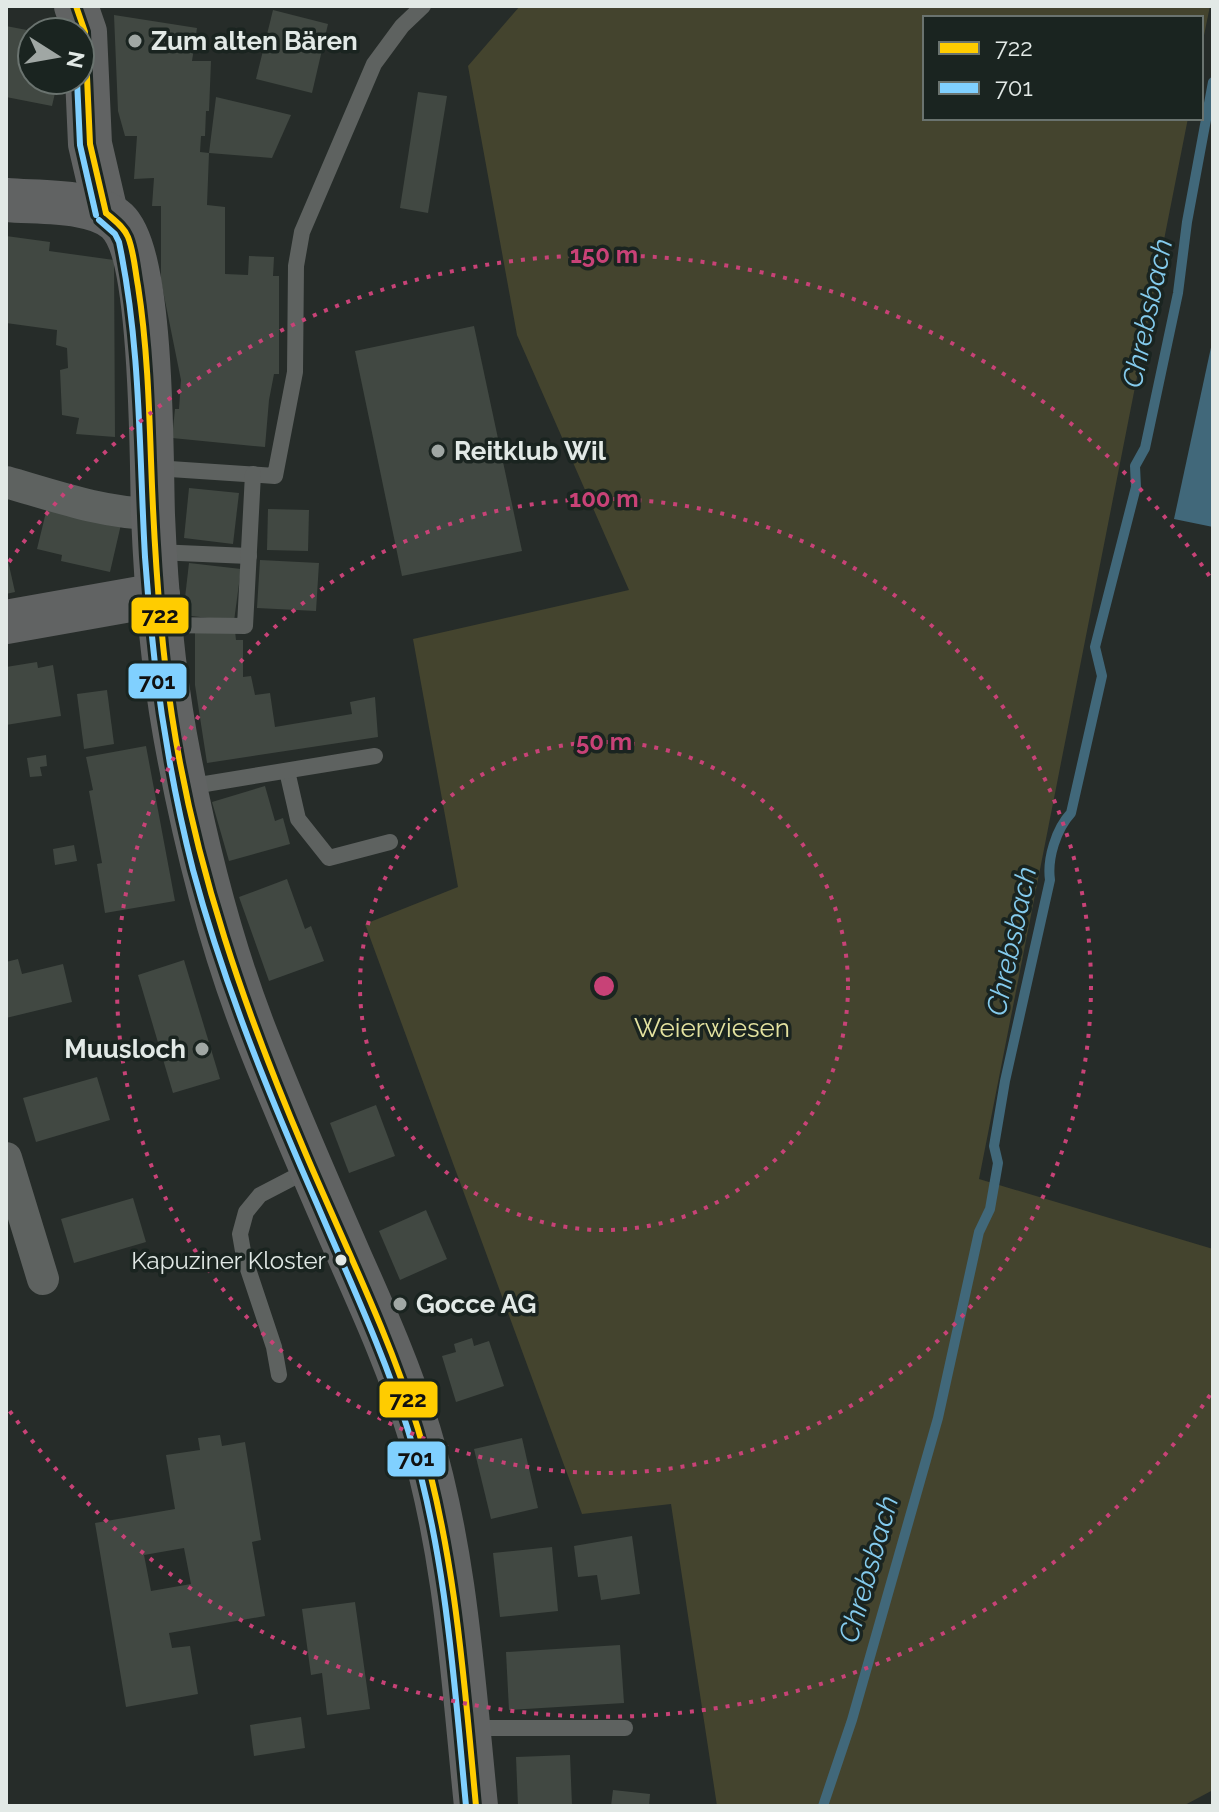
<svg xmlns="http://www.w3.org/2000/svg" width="1219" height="1812" font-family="Raleway,sans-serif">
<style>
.green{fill:#44442e}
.water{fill:#41687a}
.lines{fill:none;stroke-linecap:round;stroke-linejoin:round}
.stream{stroke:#41687a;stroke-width:10}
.building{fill:#414842;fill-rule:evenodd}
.lane{stroke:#5e6260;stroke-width:16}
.street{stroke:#5e6260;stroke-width:32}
.secondary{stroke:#616363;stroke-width:44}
.bus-1-casing{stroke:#1a2420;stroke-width:12}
.bus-2-casing{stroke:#1a2420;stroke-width:12}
.bus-1{stroke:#fc0;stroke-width:6}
.bus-2{stroke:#80d0ff;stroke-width:6}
.ring{fill:none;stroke:#c84277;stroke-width:4;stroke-dasharray:4 8}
.poi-dot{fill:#a0a7a4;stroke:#1a2420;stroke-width:3}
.bus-dot{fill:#e2e9e6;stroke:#1a2420;stroke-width:3}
.labels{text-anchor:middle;stroke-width:7;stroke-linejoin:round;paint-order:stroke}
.bus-label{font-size:24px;fill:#e2e9e6;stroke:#1a2420;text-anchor:end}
.poi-label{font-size:26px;font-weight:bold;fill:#e2e9e6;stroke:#1a2420;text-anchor:start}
.park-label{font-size:26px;fill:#e4e3a0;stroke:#1a2420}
.water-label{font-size:28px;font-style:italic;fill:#84cbed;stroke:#1a2420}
.centre{fill:#c84277;stroke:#1a2420;stroke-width:4}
.ring-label{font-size:24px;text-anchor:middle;font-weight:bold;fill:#c84277;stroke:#1a2420;stroke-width:7;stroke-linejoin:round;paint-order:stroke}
.line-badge{stroke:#1a2420;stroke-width:3}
.pale-badge-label{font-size:22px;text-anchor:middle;font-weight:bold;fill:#111}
</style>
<rect width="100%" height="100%" fill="#262c29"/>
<!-- green -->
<polygon class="green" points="520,6 1210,6 1201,50 1201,18 925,18 925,118 1188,118 979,1179 1213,1249 1213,1790 1183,1806 717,1806 671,1504 582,1514 365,924 458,887 413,639 629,590 517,335 468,66"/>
<!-- water -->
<polygon class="water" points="1213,338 1213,527 1174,519"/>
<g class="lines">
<!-- stream -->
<path class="stream" d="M 823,1806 L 852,1720 L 938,1418 L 979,1232 L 990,1209 L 998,1163 L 994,1146 L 1005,1081 L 1050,880 C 1047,859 1056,829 1071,813 L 1102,676 L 1095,647 L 1136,487 L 1135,466 L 1145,448 L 1178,293 L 1187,222 L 1213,82"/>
</g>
<!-- building -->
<g class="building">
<polygon points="273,10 328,24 312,93 256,79"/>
<polygon points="114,15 197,28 192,61 211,61 209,111 206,111 205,136 201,136 200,152 209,153 207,205 225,207 225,274 248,275 249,256 274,257 273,276 279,276 279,374 274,374 269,400 265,447 172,438 175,409 179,409 181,380 161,281 161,206 152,206 154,178 134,179 137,136 125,136 118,111"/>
<polygon points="6,26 32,31 32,80 58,80 52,106 6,97"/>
<polygon points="418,92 447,96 428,213 400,208"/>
<polygon points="216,97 291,115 272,158 209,153"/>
<polygon points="6,236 50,242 49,251 114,260 115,437 76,434 79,418 62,415 60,370 68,368 67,348 56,345 57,330 6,323"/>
<polygon points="474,326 522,551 402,576 355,351"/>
<polygon points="189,488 239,493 233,544 184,538"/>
<polygon points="47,508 122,520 110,572 61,561 62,555 37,549"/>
<polygon points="268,509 309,510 308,551 267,550"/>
<polygon points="6,552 15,592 6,594"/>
<polygon points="260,560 319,563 316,611 257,608"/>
<polygon points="189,563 241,569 234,621 183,615"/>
<polygon points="195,631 235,631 236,640 243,640 243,677 251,676 255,695 270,693 275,727 352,714 350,702 375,697 378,737 207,763 195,685"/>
<polygon points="37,662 38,668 53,665 61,716 6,725 6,667"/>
<polygon points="107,690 114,744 84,749 77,694"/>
<polygon points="146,746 175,901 105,913 97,864 102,863 89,791 93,790 86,757"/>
<polygon points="46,755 47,766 40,767 42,776 30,777 27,758"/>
<polygon points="265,786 275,821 283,818 290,844 229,861 212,802"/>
<polygon points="74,845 77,861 55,865 53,849"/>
<polygon points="287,879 305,929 311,926 324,961 269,981 239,897"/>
<polygon points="18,959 22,974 63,964 72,1002 6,1018 6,962"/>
<polygon points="184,960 220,1079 173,1093 138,975"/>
<polygon points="97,1077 110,1120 36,1142 23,1098"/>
<polygon points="376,1105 395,1156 349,1173 330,1123"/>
<polygon points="133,1198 146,1242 74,1263 61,1219"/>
<polygon points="426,1210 447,1259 400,1280 379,1231"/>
<polygon points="472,1338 474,1346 489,1341 504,1386 456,1402 442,1356 456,1352 454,1344"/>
<path d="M 220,1435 L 222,1446 L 245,1442 L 261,1540 L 252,1542 L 265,1616 L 169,1633 L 172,1648 L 190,1646 L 198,1694 L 126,1707 L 95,1523 L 175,1509 L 166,1455 L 200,1450 L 198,1438 ZM 184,1548 L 191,1584 L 151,1591 L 144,1555 Z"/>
<polygon points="522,1438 538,1508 491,1519 474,1449"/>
<polygon points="632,1536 640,1594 601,1600 597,1575 578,1577 574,1546"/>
<polygon points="552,1547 558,1611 500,1617 493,1553"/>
<polygon points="355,1602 370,1709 327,1715 322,1673 311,1675 302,1609"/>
<polygon points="620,1645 624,1703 509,1710 506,1652"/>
<polygon points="301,1717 305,1748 254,1756 250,1725"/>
<polygon points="570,1755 572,1806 518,1806 516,1757"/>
<polygon points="613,1790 650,1794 649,1806 611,1806"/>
</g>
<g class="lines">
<!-- lane -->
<g class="lane">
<polyline points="155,468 275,476 295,372 296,266 302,232 374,64 402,26 423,6"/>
<polyline points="156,552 249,556"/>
<polyline points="164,625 245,626 253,474"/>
<polyline points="287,771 298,819 329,858 390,842"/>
<polyline points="187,787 375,756"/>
<polyline points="279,1375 274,1347 244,1257 240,1234 246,1212 260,1195 310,1169"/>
<polyline points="470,1728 625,1728"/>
</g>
<!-- street -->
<g class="street">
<path d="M 6,482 C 55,496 102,513 153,514"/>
<polyline points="6,1158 43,1279"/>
</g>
<!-- secondary -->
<g class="secondary">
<polyline points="76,6 85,32 90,144 106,213"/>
<path d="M 6,200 C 38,203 93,199 117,221 C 154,256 151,459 153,515 C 156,589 162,662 175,735 C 194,839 219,942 258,1040 C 287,1114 319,1187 351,1260 C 376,1316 401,1373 419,1432 C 456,1554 463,1680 476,1806"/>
<polyline points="6,622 158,595"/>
</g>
<defs>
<g id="bus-1">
<polyline points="76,6 85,32 90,144 106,213"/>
<path d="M 106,213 C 114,220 124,227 128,237 C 134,252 135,270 138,286 C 147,344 149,402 151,460 C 154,546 159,631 172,716 C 195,868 245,1011 305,1152 C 344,1244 389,1334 418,1429 C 455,1551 464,1679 476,1806"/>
</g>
<g id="bus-2">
<polyline points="77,80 80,145 96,215"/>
<path d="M 99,220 L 115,234 L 119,242 C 141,347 139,452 145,557 C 152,662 167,768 193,870 C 224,985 269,1095 317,1204 C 349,1279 384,1353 408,1430 C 446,1552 454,1680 466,1806"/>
</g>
</defs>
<!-- bus-1 casing -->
<use href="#bus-1" class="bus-1-casing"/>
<!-- bus-2 casing -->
<use href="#bus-2" class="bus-2-casing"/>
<!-- bus-1 -->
<use href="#bus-1" class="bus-1"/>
<!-- bus-2 -->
<use href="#bus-2" class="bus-2"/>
</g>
<!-- distance rings -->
<g class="ring">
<circle cx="604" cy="986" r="244"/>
<circle cx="604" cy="986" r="487"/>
<path d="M1210 1395A731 731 0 0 1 9 1410M9 562A731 731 0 0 1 1210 577"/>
</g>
<!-- markers -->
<g class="poi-dot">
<circle cx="135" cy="41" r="8"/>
<circle cx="438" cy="451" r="8"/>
<circle cx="202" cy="1049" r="8"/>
<circle cx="400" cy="1304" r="8"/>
</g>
<circle class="bus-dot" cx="341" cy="1260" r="7"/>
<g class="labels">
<!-- bus labels -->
<g class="bus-label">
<text x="326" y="1269">Kapuziner Kloster</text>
</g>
<!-- poi labels -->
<g class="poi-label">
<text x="151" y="50">Zum alten Bären</text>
<text x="454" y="460">Reitklub Wil</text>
<text x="186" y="1058" text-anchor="end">Muusloch</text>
<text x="416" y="1313">Gocce AG</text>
</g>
<!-- park labels -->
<g class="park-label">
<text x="712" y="1037">Weierwiesen</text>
</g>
<!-- water labels -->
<g class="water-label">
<text transform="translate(1147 313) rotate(-78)" y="10">Chrebsbach</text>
<text transform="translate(1011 941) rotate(-78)" y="10">Chrebsbach</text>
<text transform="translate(868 1569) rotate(-74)" y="10">Chrebsbach</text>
</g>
</g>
<circle cx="604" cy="986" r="12" class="centre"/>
<g class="ring-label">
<text x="604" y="263">150 m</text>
<text x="604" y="507">100 m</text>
<text x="604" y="750">50 m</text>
</g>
<g class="line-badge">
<rect x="130" y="596" width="60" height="39" rx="8" fill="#fc0"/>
<rect x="127" y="662" width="61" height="38" rx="8" fill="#80d0ff"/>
<rect x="378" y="1380" width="61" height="39" rx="8" fill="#fc0"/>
<rect x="386" y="1440" width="61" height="38" rx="8" fill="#80d0ff"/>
</g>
<g class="pale-badge-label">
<text x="160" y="623">722</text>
<text x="157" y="689">701</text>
<text x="408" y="1407">722</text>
<text x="416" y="1466">701</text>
</g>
<!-- border -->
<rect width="1219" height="1812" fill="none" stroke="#e2e9e6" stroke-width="16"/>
<!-- legend -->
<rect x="923" y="16" width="280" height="104" fill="#1a2420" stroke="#6a736f" stroke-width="2"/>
<rect x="939" y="42" width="40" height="12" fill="#ffcc00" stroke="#6a736f" stroke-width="2"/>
<text x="995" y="56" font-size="24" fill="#e2e9e6">722</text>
<rect x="939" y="82" width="40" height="12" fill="#80d0ff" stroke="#6a736f" stroke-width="2"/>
<text x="995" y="96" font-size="24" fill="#e2e9e6">701</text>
<!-- north arrow -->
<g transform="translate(56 56) rotate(101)"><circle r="38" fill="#1a2420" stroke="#6a736f" stroke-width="2"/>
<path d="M0-6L14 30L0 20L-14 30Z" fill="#a0a7a4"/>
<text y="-12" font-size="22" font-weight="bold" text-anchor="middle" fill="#e2e9e6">N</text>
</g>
</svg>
